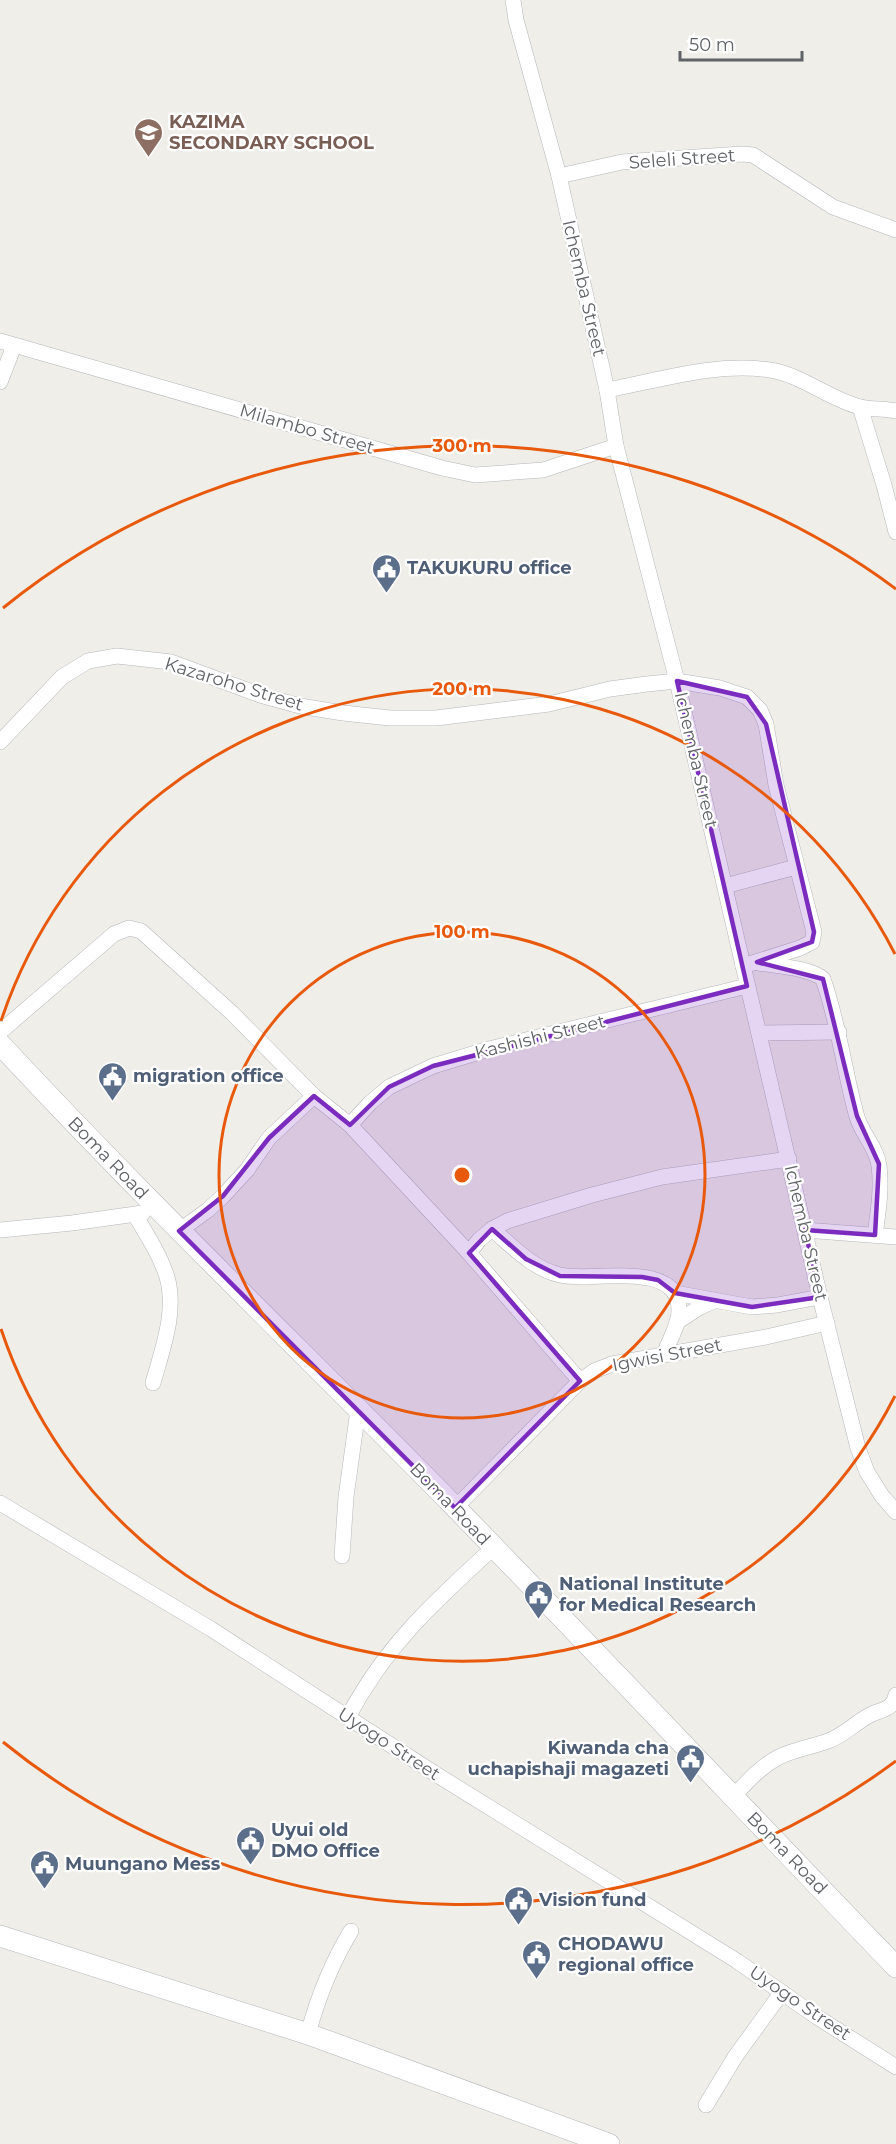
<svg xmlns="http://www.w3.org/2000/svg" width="896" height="2144" font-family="Montserrat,sans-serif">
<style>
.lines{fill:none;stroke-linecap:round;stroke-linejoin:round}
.minor-casing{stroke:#b5b7ba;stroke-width:16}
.secondary-casing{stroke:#b4b6ba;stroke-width:22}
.minor{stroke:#fff;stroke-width:15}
.secondary{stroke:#fff;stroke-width:21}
.marked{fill:#7b2cbf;fill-opacity:0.2;stroke:#7b2cbf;stroke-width:4.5;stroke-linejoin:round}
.ring{fill:none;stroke:#e8590c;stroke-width:3}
.labels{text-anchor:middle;stroke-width:4.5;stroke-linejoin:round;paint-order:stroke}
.education-label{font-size:18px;font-weight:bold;fill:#785e54;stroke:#fff;text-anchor:start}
.street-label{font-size:18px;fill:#5f6266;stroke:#fff}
.service-label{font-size:18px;font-weight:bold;fill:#4e5e75;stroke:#fff;text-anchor:start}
.centre{fill:#e8590c;stroke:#fff;stroke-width:3}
.ring-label{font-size:18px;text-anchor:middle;font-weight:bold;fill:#e8590c;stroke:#fff;stroke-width:4.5;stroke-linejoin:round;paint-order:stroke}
</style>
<rect width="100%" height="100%" fill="#efeee8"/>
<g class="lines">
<defs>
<g id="minor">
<polyline points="513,0 516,20 559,176 607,390 616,446 677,681 820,1297 858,1448 867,1472 882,1496 896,1512"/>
<polyline points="559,176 622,162 742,154 753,155 833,207 896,230"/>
<polyline points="0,341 442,468 475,475 543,470 616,446"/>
<polyline points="0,382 14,346"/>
<path d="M 607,390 C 660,380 716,362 770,370 C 802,375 829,399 860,407 C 871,410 884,408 896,411"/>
<polyline points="860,407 884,485 896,532"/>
<polyline points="0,742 62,677 88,661 117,656 171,662 260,695 300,706 343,713 390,718 436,718 549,704 610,689 647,684 677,681 720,688 747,697 760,710 766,724 776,785 814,932 812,942 800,948 743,966"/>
<polyline points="725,886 796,867"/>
<path d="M 759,963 C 776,966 811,968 823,979 C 839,1024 844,1071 857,1117 C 862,1134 877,1148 879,1166 C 882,1189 878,1212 875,1235"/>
<polyline points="0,1032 114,934 129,928 141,931 232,1013 314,1096 350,1125 469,1253 580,1381"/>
<polyline points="760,1033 839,1032"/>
<polyline points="350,1125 370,1103 389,1087 433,1066 489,1049 747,986"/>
<path d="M 135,1215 C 147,1235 160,1255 167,1277 C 177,1312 162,1350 153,1383"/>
<path d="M 492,1229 C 512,1246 533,1269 560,1275 C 592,1283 680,1258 679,1311 C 679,1325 669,1341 664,1354"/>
<polyline points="0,1230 72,1223 143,1213"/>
<polyline points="805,1230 896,1237"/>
<polyline points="179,1231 208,1210 223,1196 247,1170 269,1138 314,1096"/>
<polyline points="469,1253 479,1240 492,1229 507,1221 592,1195 662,1177 789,1159"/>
<polyline points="675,1293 752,1307 777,1305 820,1297"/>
<polyline points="677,1322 700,1307 714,1301"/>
<polyline points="0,1503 211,1629 434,1773 737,1961 817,2017 896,2067"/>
<polyline points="455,1508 580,1381 594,1371 612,1364 766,1337 827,1323"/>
<polyline points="342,1556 346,1497 358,1410"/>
<path d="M 348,1717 C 386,1645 434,1602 493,1548"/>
<path d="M 733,1797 C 747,1782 761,1766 779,1757 C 795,1749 812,1747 828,1741 C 844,1735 854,1724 868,1716 C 880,1709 893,1711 896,1695"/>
<path d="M 308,2034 C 318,1997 331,1964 351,1931"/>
<polyline points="706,2105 735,2057 782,1992"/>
</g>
<g id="secondary">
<path d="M 0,1044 C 147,1202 302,1351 453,1505 C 602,1658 748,1813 896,1967"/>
<polyline points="0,1936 308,2034 609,2144"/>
</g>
</defs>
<!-- minor casing -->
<use href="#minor" class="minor-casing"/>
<!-- secondary casing -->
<use href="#secondary" class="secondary-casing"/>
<!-- minor -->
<use href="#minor" class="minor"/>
<!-- secondary -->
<use href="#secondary" class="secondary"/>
</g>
<!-- marked area -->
<path class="marked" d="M 677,681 L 747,697 L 766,724 L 814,932 L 812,942 L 757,962 L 823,979 L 857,1116 L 879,1164 L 875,1235 L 805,1230 L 820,1297 L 752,1307 L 675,1293 L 658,1280 L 642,1277 L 560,1276 L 526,1259 L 492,1229 L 469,1253 L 580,1381 L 455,1508 L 179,1231 L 223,1196 L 269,1138 L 314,1096 L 350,1125 L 389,1087 L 433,1066 L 747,986 Z"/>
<!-- distance rings -->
<g class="ring">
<circle cx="462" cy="1175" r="243"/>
<path d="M895 1396A486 486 0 0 1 1 1329M1 1021A486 486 0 0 1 895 954"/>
<path d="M896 1761A729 729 0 0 1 3 1742M3 608A729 729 0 0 1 896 589"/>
</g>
<!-- icons -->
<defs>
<symbol id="school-pin" viewBox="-11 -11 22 30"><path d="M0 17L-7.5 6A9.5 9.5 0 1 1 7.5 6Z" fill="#8d6e63" stroke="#fff"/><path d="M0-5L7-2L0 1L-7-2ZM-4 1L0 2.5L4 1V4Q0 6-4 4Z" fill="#fff"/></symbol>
<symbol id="civic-pin" viewBox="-11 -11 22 30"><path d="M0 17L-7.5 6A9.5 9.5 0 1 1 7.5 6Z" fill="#5c6f8a" stroke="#fff"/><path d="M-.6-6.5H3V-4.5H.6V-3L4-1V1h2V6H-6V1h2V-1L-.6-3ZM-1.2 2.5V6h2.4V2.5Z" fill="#fff"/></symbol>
</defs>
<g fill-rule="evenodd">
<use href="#school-pin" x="132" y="116" width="33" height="45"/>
<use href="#civic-pin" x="370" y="552" width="33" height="45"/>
<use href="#civic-pin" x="96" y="1060" width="33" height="45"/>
<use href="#civic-pin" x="522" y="1578" width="33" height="45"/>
<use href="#civic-pin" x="674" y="1742" width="33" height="45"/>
<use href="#civic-pin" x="234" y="1824" width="33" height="45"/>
<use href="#civic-pin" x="28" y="1848" width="33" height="45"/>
<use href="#civic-pin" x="502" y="1884" width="33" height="45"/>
<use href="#civic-pin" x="520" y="1938" width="33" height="45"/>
</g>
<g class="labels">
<!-- education labels -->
<g class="education-label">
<text x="169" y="128">KAZIMA<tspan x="169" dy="21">SECONDARY SCHOOL</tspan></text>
</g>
<!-- street labels -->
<g class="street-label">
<text transform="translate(682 159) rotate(-4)" y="6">Seleli Street</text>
<text transform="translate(584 288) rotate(77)" y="6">Ichemba Street</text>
<text transform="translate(307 429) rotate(16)" y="6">Milambo Street</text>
<text transform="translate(234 684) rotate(17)" y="6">Kazaroho Street</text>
<text transform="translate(696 760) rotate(77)" y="6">Ichemba Street</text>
<text transform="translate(540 1037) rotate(-14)" y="6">Kashishi Street</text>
<text transform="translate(108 1158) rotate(46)" y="6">Boma Road</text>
<text transform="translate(806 1233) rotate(77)" y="6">Ichemba Street</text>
<text transform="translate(667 1355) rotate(-11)" y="6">Igwisi Street</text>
<text transform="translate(450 1504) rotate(46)" y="6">Boma Road</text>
<text transform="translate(389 1744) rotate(33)" y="6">Uyogo Street</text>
<text transform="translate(787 1853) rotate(46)" y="6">Boma Road</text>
<text transform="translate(800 2003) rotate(34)" y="6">Uyogo Street</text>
</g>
<!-- service labels -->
<g class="service-label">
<text x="407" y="574">TAKUKURU office</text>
<text x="133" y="1082">migration office</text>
<text x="559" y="1590">National Institute<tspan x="559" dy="21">for Medical Research</tspan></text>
<text x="669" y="1754" text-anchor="end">Kiwanda cha<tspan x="669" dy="21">uchapishaji magazeti</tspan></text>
<text x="271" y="1836">Uyui old<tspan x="271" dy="21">DMO Office</tspan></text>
<text x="65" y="1870">Muungano Mess</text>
<text x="539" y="1906">Vision fund</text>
<text x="558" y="1950">CHODAWU<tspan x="558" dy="21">regional office</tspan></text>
</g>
</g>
<circle cx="462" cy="1175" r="9" class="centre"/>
<g class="ring-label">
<text x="462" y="452">300 m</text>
<text x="462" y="695">200 m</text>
<text x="462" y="938">100 m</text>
</g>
<!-- scale -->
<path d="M680 51v9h122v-9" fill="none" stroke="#5f6266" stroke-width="3"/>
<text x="689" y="51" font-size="18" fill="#5f6266" stroke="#ffffff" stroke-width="4.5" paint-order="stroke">50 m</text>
</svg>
